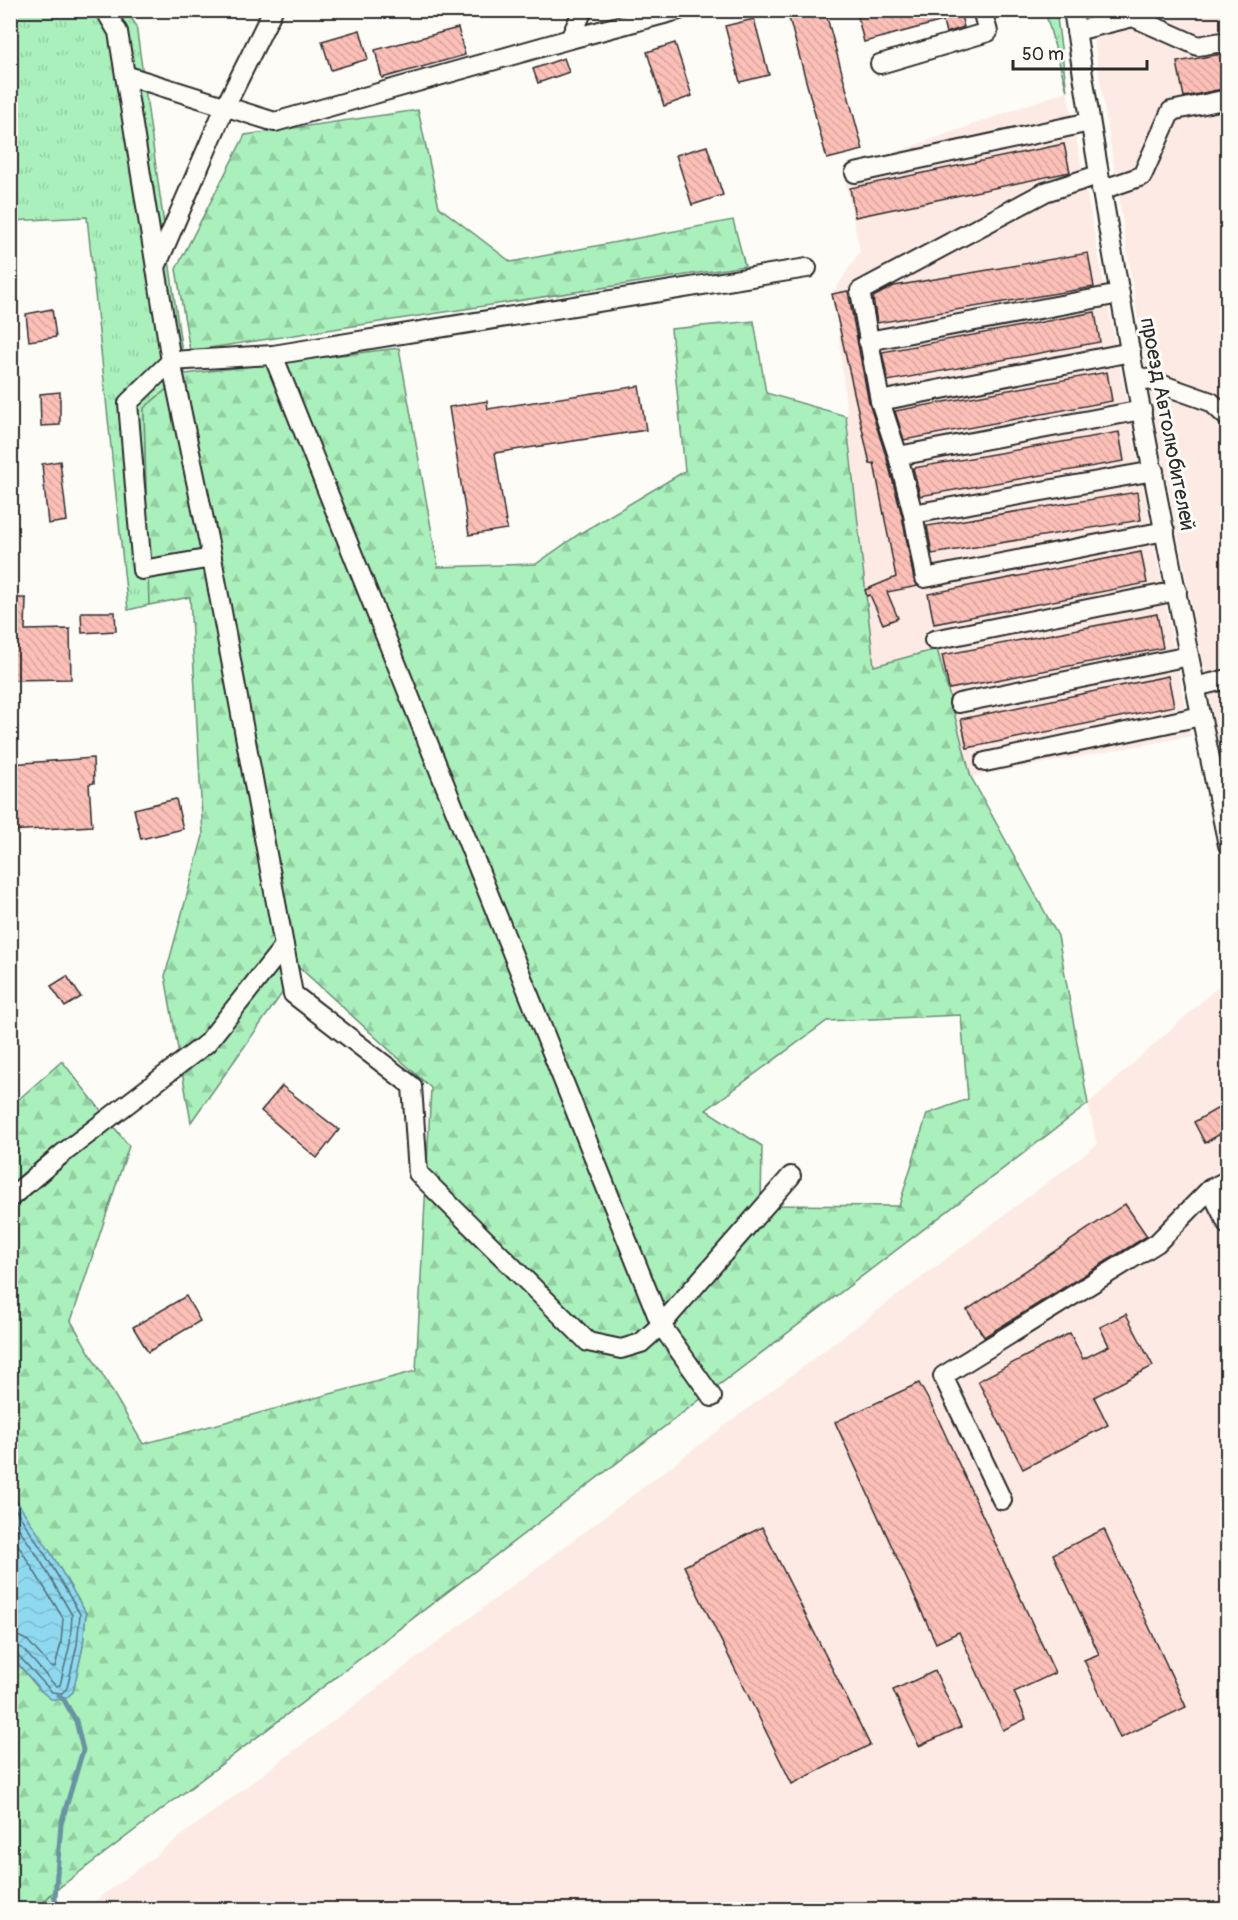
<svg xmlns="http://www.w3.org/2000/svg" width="1238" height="1920" font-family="Pangolin,sans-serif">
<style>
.built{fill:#fdeae4}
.grass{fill:url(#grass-tufts);stroke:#6a8e74;stroke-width:1.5}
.forest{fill:url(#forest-firs);stroke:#6a8e74;stroke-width:1.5;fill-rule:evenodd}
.water{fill:url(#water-waves);stroke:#6793a1;stroke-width:1.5}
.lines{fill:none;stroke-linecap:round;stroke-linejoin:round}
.shore{stroke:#53717a;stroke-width:1.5}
.stream{stroke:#6793a1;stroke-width:5}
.building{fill:url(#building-back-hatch);stroke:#2b2b2b;stroke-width:1.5}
.minor-casing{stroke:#2b2b2b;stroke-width:22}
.minor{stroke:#fdfcf7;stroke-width:18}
.labels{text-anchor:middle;stroke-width:6;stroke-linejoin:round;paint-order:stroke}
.street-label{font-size:21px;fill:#2b2b2b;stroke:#fdfcf7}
</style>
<defs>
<pattern id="grass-tufts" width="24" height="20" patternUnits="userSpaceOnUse" patternTransform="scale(1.5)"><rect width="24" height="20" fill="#aaf0bc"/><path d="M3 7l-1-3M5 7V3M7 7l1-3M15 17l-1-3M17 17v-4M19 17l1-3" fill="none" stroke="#92cea2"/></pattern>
<pattern id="forest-firs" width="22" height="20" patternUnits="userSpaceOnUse" patternTransform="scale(1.5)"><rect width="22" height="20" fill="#aaf0bc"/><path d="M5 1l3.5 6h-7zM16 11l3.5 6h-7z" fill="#92cea2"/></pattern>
<pattern id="water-waves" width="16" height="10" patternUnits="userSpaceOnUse" patternTransform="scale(1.5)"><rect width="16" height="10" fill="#8fd9f0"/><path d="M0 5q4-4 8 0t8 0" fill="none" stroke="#7cbace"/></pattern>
<pattern id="building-back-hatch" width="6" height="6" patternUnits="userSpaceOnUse" patternTransform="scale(1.5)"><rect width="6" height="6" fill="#fcc0b8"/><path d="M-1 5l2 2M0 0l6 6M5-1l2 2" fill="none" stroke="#d8a59e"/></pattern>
</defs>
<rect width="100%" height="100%" fill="#fdfcf7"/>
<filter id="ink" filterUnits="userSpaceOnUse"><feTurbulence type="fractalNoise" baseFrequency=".0167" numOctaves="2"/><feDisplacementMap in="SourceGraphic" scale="12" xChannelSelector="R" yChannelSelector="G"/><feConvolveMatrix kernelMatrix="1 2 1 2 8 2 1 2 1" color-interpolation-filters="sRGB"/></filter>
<g filter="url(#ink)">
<!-- built -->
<g class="built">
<polygon points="1089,11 1227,11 1227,784 1151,400"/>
<polygon points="1067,91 1191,736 971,777 937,650 874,667 834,291 860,251 843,171"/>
<polygon points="1227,979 1227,1909 83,1910 1097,1145 1088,1104"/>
</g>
<!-- grass -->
<g class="grass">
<polygon points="11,11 126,11 136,25 185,374 144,408 149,605 128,610 87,217 11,221"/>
<polygon points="1045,11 1056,11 1067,91"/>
<polygon points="51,1894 64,1909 37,1910"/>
</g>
<!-- forest -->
<g class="forest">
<polygon points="418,110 439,207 511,262 733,220 745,266 190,351 176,269 245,135"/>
<path d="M 754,321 L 766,393 L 846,416 L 874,666 L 937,649 L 971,777 L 1058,936 L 1088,1104 L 51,1894 L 37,1909 L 11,1909 L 10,1655 L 41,1691 L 73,1692 L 83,1646 L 86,1613 L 10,1491 L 11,1106 L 62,1061 L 129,1146 L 71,1321 L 143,1444 L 416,1371 L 431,1088 L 300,968 L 191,1122 L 165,976 L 203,836 L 190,597 L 149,605 L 144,408 L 185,374 L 399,348 L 438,567 L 536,564 L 579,534 L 685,471 L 671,329 ZM 961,1015 L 968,1099 L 927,1114 L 899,1206 L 761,1205 L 762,1146 L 706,1110 L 827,1021 Z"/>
</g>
<!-- water -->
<polygon class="water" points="10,1491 51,1553 86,1613 83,1646 73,1692 64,1700 51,1699 41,1691 11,1655"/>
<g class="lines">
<!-- shore -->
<g class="shore">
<polyline points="10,1501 46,1556 80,1614 77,1645 67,1688 62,1693 52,1692 17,1654 10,1652"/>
<polyline points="10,1515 40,1560 72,1615 70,1644 60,1685 56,1686 51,1681 22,1648 10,1645"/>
<polyline points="10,1532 63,1618 61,1643 55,1667 51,1667 28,1641 20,1637 10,1636"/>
</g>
<!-- stream -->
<polyline class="stream" points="57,1910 55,1898 61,1824 83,1750 76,1721 64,1700 59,1695"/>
</g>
<!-- building -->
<g class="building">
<polygon points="787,10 825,10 863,150 827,159"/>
<polygon points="856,10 965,10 966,15 961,16 964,27 946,33 943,21 864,42"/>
<polygon points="754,19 769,75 740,82 725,26"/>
<polygon points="458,28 465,55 382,78 375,50"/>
<polygon points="360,30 368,59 331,70 322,41"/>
<polygon points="675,43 692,96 664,106 647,52"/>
<polygon points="1227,53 1227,88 1184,97 1177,62"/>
<polygon points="564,58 569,72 538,83 533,69"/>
<polygon points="1064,144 1070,172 855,217 850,188"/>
<polygon points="707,146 723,195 692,205 676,155"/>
<polygon points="1088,253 1094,287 877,323 873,297 894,286"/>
<polygon points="848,291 869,403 887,459 902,516 914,580 918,586 887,592 898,618 883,624 870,595 867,596 865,590 896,577 874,463 870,464 832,294"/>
<polygon points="52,309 56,337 29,341 26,314"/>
<polygon points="1095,312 1100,342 888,381 882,352"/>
<polygon points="1107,372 1112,401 904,440 895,411"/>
<polygon points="639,386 646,430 495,453 507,529 469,535 449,407 487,401 488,409"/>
<polygon points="60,392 60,425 41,426 40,394"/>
<polygon points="1119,432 1124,461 920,496 913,468"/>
<polygon points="60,461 67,521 48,524 42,464"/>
<polygon points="1137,492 1141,520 932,554 927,526"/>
<polygon points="1141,552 1147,583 934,624 928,594"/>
<polygon points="10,598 26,598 25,630 70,629 71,679 10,680"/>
<polygon points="81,612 115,612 116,631 82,633"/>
<polygon points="1157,614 1163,648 949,689 942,655"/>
<polygon points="1168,676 1174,706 967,748 961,719"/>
<polygon points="93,758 94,783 89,784 92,826 10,831 10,764"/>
<polygon points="176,799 183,829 141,839 134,809"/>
<polygon points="67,976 81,997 65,1007 51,986"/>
<polygon points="282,1086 339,1130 317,1158 261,1111"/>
<polygon points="1227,1103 1227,1130 1205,1143 1194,1122"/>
<polygon points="1125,1204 1147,1236 984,1337 967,1310"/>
<polygon points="186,1296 200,1321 148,1352 133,1327"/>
<polygon points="1126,1314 1153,1366 1094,1397 1108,1425 1023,1469 978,1381 1070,1333 1083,1359 1109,1346 1100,1327"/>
<polygon points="919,1383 934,1410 1055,1673 1014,1692 1026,1719 1003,1730 959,1632 936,1643 835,1422"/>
<polygon points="762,1527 870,1745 792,1784 684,1566"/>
<polygon points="1104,1529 1186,1707 1120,1738 1084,1660 1099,1654 1053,1554"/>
<polygon points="935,1671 961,1727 919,1746 893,1690"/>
</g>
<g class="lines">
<defs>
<g id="minor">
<polyline points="105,10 118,32 171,361 212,558 293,994 412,1086 418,1173 588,1342 621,1349 641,1343 661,1325 791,1176"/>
<path d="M 1073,10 C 1115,290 1170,568 1228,845"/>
<polyline points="1076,31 1133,17 1198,46 1228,41"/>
<polyline points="570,39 679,10"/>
<polyline points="880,64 988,32 982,10"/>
<polyline points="125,75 275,122 570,39 583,10"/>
<polyline points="855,173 1090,122"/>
<polyline points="1098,175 1045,192 860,291 880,401 898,456 913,514 925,578 1165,531"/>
<polyline points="1101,190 1142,176 1171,111 1228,99"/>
<polyline points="156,267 225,107 273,10"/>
<polyline points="868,341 1120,294"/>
<polyline points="273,355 661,1325 712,1397"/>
<polyline points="1135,375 1211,402 1228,418"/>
<polyline points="880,401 1131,352"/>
<polyline points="898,456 1142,410"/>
<polyline points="913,514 1154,471"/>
<polyline points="212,558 142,570 128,403 171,361 273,355 807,268"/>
<polyline points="934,640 1177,591"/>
<polyline points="1195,687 1228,679"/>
<polyline points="959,703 1189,656"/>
<polyline points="985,762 1201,716"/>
<polyline points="1210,1189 1228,1180"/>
<polyline points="10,1198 62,1154 207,1043 284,946"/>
<polyline points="1002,1500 943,1376 1157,1243 1210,1189 1228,1225"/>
</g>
</defs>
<!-- minor casing -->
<use href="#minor" class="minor-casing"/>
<!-- minor -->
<use href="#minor" class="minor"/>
</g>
</g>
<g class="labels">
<!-- street labels -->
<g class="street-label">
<text transform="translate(1168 424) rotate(79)" y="7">проезд Автолюбителей</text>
</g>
</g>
<!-- margin -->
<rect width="1238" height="1920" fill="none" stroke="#fdfcf7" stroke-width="36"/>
<rect x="18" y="18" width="1202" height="1884" fill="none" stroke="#2b2b2b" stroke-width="2" filter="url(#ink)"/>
<!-- scale -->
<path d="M1013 60v9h134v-9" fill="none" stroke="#2b2b2b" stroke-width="3"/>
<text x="1022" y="60" font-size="18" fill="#2b2b2b" stroke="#fdfcf7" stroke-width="4.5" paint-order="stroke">50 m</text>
</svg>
